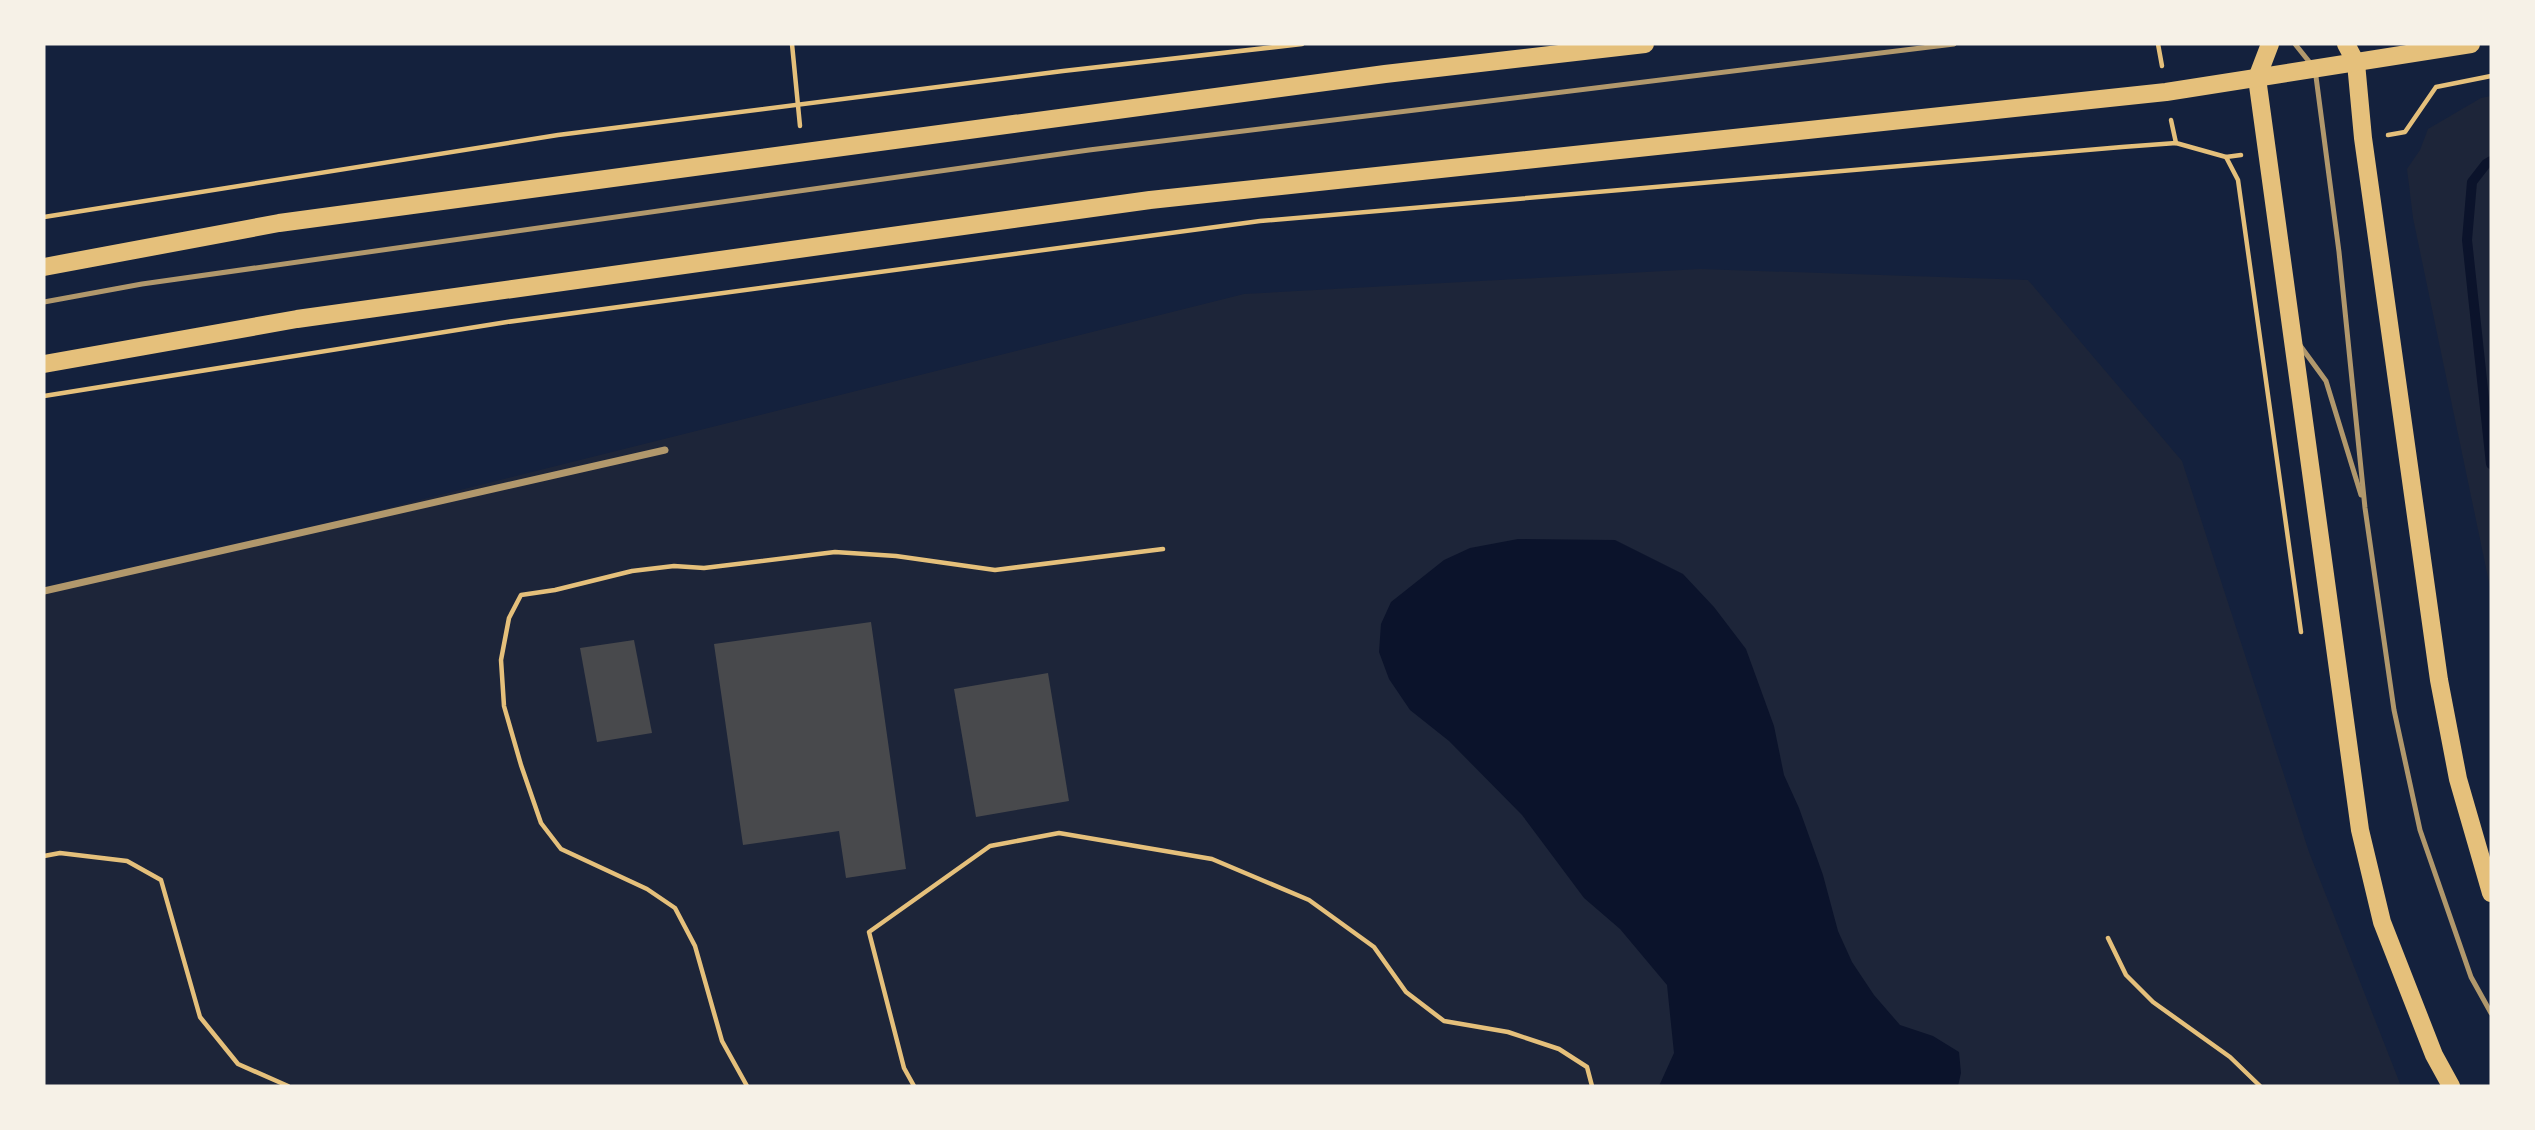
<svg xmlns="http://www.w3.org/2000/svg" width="2535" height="1130" font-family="'PT Sans Narrow',sans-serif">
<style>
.green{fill:#1d2539}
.water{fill:#0b132b}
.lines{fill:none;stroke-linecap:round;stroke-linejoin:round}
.stream{stroke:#0b132b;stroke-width:10}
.building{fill:#48494c}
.path{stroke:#e5c07b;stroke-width:4.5}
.service{stroke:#b1986c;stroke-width:5}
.minor{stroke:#b1986c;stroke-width:7}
.primary{stroke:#e5c07b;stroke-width:18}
</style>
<rect width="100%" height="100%" fill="#14213d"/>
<!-- green -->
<g class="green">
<polygon points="2491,96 2491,592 2413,218 2407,169 2420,150 2428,129 2481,98"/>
<polygon points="1700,269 2028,280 2182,461 2309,852 2401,1086 44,1086 44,594 1244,294"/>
</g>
<!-- water -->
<polygon class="water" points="1518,539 1615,540 1683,574 1714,607 1746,649 1774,726 1784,775 1799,808 1823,875 1838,931 1852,962 1874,995 1900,1025 1933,1036 1959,1052 1961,1073 1958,1086 1659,1086 1674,1053 1667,985 1620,929 1584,898 1522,815 1449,741 1410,710 1389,679 1379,652 1381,624 1391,602 1444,560 1470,548"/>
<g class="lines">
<!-- stream -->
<polyline class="stream" points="2491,161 2486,164 2472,182 2467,240 2491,464"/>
</g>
<!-- building -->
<g class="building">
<polygon points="871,622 906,869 846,878 839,831 743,845 714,644"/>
<polygon points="634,640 652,733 597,742 580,648"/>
<polygon points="1048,673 1069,801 976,817 954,689"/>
</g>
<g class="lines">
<!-- path -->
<g class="path">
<polyline points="792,44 800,126"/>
<polyline points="2158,44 2162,66"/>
<polyline points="2171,120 2176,143"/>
<polyline points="2388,135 2405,132 2436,87 2491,76"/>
<polyline points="2226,157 2238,180 2301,632"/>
<polyline points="44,217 558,135 1063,71 1302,44"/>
<polyline points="44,396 507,322 1260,221 2122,147 2176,143 2226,157 2241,155"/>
<polyline points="44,856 60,853 127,861 161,880 200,1017 238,1064 288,1086"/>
<polyline points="2108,938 2126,975 2153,1002 2230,1057 2260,1086"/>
<polyline points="747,1086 722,1041 695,946 675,908 647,889 561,849 541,823 521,765 504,706 501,660 509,618 521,595 555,590 632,571 674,566 704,568 835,552 896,556 995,570 1163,549"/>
<polyline points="914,1086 904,1068 869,932 990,846 1059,833 1212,859 1309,900 1374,947 1406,992 1444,1021 1508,1032 1559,1049 1587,1067 1592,1086"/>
</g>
<!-- service -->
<g class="service">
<polyline points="2295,44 2315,69 2339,252 2365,508 2394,710 2420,830 2471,977 2491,1013"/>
<polyline points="44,302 142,284 1089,150 1954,44"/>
<polyline points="2299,344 2326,381 2361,495"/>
</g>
<!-- minor -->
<polyline class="minor" points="44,591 665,450"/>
<!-- primary -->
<g class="primary">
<polyline points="2270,44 2257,78 2360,830 2382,922 2434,1055 2451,1086"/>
<polyline points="2346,44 2356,63 2363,138 2439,680 2458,779 2491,893"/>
<polyline points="44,267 279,223 1385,74 1645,44"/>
<polyline points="44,364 297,319 1150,200 2166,92 2471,44"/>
</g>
</g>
<!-- border -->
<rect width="2535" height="1130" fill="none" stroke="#f6f1e7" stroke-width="91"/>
</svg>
